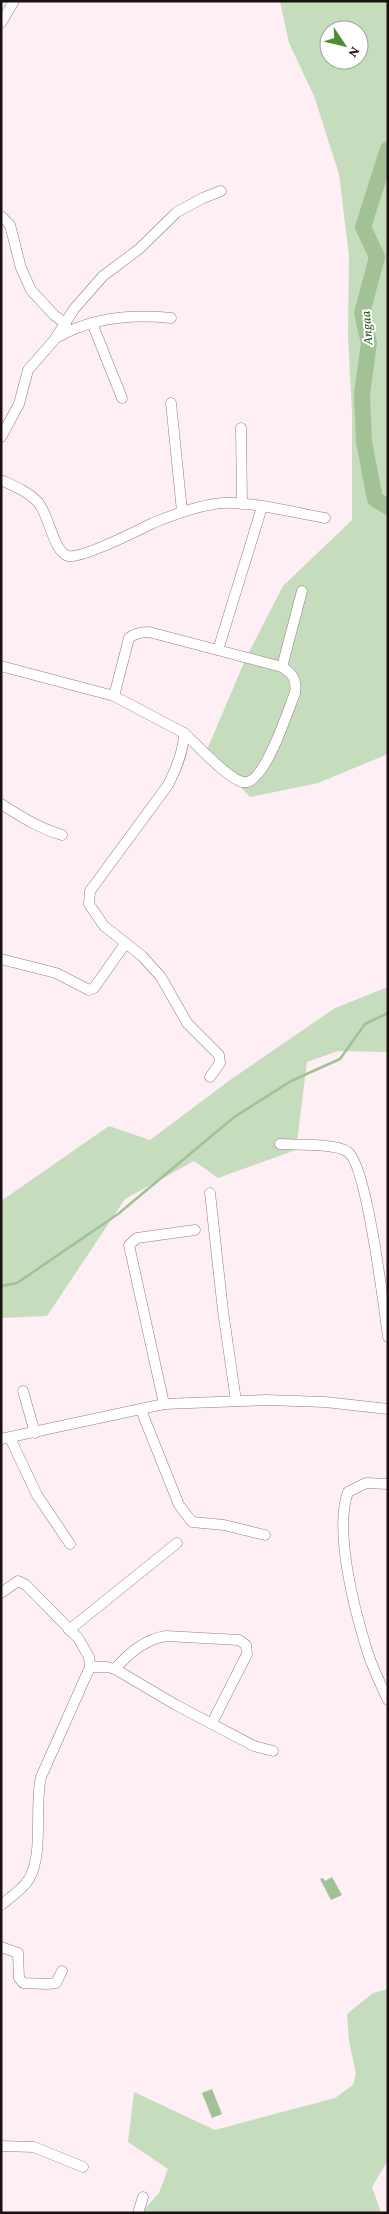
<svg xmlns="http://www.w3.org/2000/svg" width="389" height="2214" font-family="'Crimson Pro',serif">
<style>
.green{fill:#c5ddbc;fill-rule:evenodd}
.water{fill:#a2c196}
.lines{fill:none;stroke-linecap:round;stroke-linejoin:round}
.stream{stroke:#a2c196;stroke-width:2.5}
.river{stroke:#a2c196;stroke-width:16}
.street-casing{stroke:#987a87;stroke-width:11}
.street{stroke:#fff;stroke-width:10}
.labels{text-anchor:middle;stroke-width:4;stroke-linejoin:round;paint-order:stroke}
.water-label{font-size:14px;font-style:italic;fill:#274e12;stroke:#fff}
</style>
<rect width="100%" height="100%" fill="#fdeff4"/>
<!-- green -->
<g class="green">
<path d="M 280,1 L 388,1 L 388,754 L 318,783 L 250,797 L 206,752 L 246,658 L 283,586 L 352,520 L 352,412 L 348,336 L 349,256 L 339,174 L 314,96 L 289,43 ZM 329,30 L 359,30 L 359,60 L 329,60 Z"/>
<polygon points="388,987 388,1052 338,1051 307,1062 296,1150 218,1178 194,1161 125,1199 47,1316 1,1318 1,1201 109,1126 150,1140 230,1080 335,1008"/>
<polygon points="388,1989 388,2160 372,2187 381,2213 141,2213 159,2193 168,2169 128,2142 134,2092 215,2130 335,2098 353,2085 356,2074 349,2041 347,2014 373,1993"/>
</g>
<!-- water -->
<g class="water">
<polygon points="332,1877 342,1895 331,1900 320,1879 323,1878 325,1881"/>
<polygon points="212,2089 222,2114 212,2118 202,2093"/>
</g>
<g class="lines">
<!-- stream -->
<polyline class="stream" points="1,1286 17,1283 118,1214 233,1118 291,1081 340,1059 365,1024 388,1013"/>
<!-- river -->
<polyline class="river" points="388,149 363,227 377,257 362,313 369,343 362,394 364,442 375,499 388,507"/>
<defs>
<g id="street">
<polyline points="1,23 14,1"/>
<polyline points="1,216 10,225 21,268 31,290 54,315 66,324"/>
<polyline points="92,323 122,398"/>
<path d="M 58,337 C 93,317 132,314 171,318"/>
<polyline points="171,403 182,511"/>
<polyline points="241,428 242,504"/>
<polyline points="1,437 19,404 28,370 55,339 74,309 103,276 139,249 177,212 203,198 221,191"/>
<path d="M 1,480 C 14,486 27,491 37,501 C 49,513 53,552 68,556 C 81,559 139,530 153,523 C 175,514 210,501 234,503 C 264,504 295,513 325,518"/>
<polyline points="218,650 262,507"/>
<path d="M 1,666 L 114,696 L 184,733 C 184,751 176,769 168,785 L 90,891 L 89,904 L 104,926 L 142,956 L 161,977 L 187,1023 L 219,1055 L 220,1063 L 210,1077"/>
<polyline points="282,667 302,591"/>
<path d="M 114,696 L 129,638 C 135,633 141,632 149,632 L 282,667 C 293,673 297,681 295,693 C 288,710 264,787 243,782 C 228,779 196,744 184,733"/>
<path d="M 1,804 C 22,817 38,828 62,835"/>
<polyline points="1,959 56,973 89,990 94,988 125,944"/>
<path d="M 280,1144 C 297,1145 336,1143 348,1152 C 367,1166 384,1308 388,1337"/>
<polyline points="210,1193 223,1311 236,1401"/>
<polyline points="23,1391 35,1433"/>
<polyline points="164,1404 129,1245 137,1238 195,1230"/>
<polyline points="141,1410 179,1505 192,1522 224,1525 265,1535"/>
<polyline points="10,1438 37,1495 70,1544"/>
<polyline points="1,1439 164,1404 266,1400 325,1402 388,1409"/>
<path d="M 388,1484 L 366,1483 L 348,1492 C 334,1530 354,1608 366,1647 C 371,1665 380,1683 388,1700"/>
<path d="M 1,1593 L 18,1581 L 26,1585 L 78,1638 L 89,1657 L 90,1667 L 41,1777 C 34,1807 44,1854 29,1879 C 22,1890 11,1897 1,1905"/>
<polyline points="69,1630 177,1543"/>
<polyline points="90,1667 107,1667 115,1669 176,1705 254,1746 273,1751"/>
<path d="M 115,1669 C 129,1653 145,1639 166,1636 L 239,1640 L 246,1645 L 247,1654 L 212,1723"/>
<polyline points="1,1947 18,1953 19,1978 23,1983 47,1984 56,1983 62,1971"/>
<polyline points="1,2146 34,2147 83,2167"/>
<polyline points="138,2213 143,2197"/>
</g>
</defs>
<!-- street casing -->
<use href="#street" class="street-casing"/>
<!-- street -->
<use href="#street" class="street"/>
</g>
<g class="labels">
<!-- water labels -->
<g class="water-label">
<text transform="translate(366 328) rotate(-94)" y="5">Angaa</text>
</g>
</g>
<!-- border -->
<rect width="389" height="2214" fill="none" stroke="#1c1015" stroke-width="5"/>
<!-- north arrow -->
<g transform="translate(344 45) rotate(125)"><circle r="24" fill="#ffffff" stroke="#a49fa1"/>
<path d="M0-4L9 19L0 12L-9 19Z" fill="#4e8e2f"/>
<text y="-8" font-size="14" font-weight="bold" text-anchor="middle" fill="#1c1015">N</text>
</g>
</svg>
